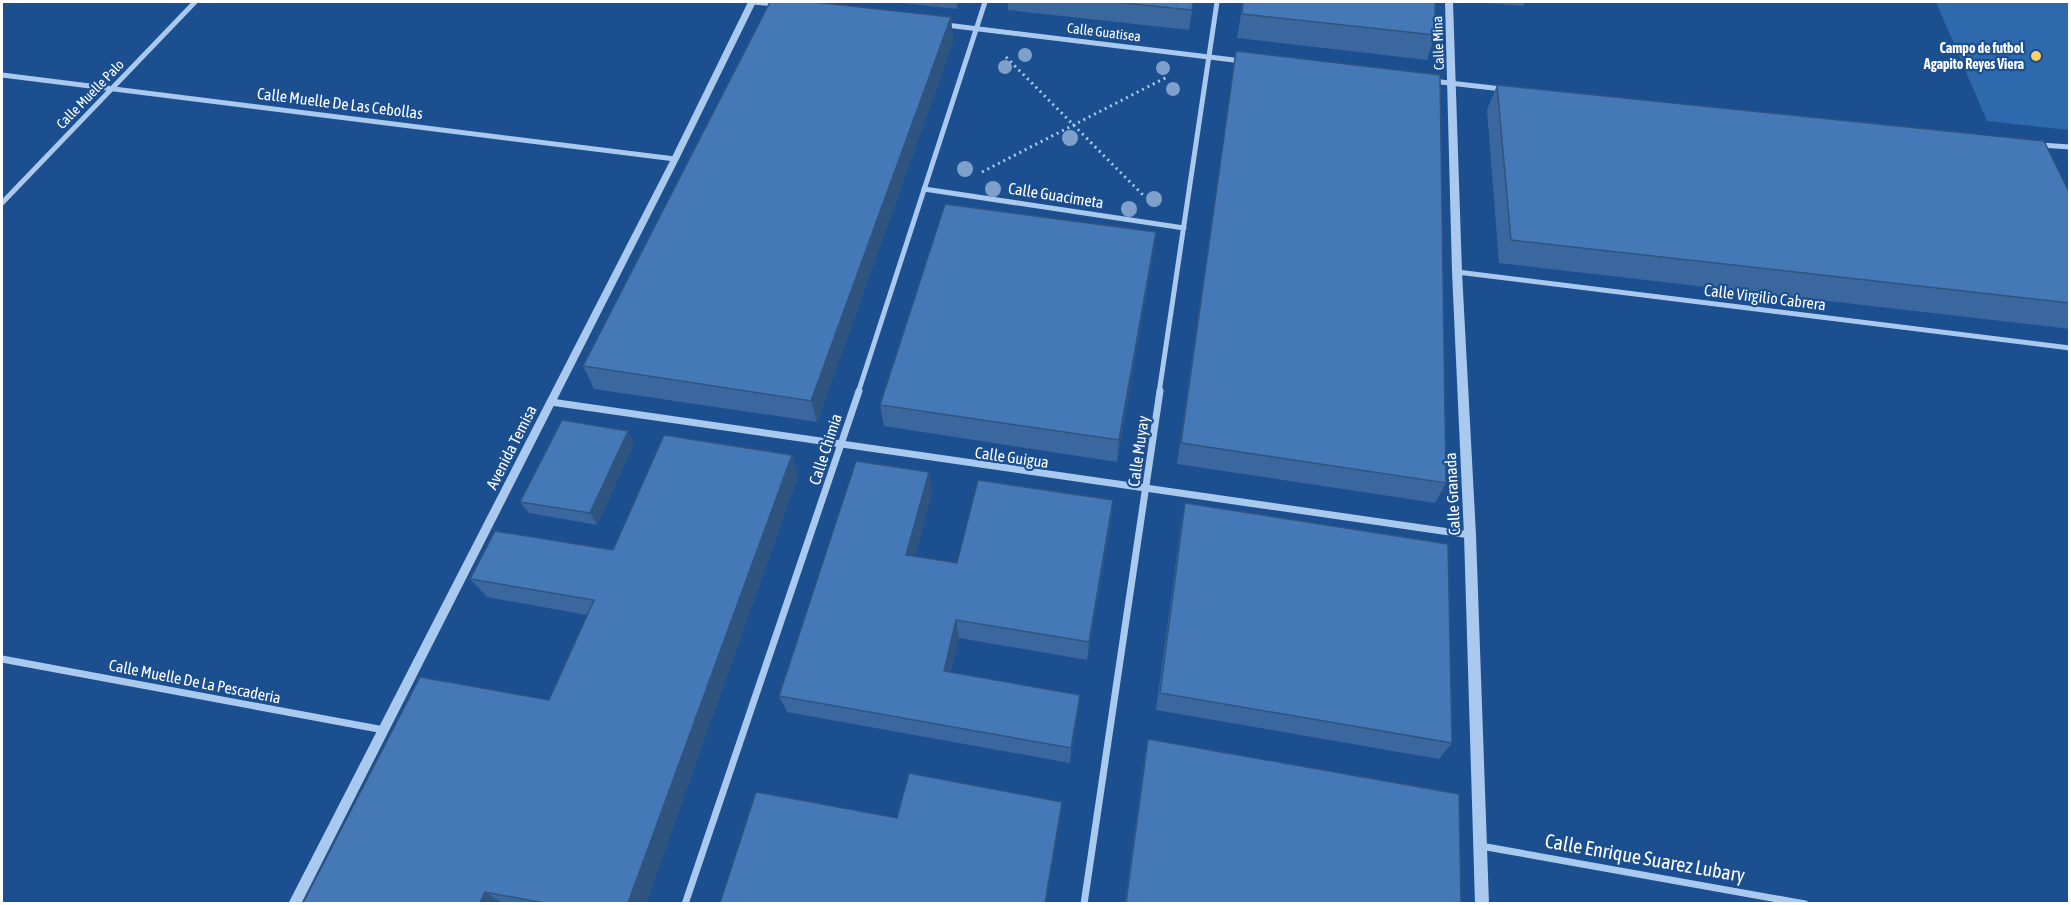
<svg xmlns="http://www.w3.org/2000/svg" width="2071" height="905" font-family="'Asap Condensed',sans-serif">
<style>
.green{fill:#2e69ad}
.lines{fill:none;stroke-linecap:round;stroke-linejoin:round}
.path{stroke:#a9c9ee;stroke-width:3;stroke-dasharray:2 4;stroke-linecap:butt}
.minor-far1{stroke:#a9c9ee;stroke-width:5}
.minor{stroke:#a9c9ee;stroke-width:7}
.tertiary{fill:#a9c9ee;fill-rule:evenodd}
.tree{fill:#7ea0ca}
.wall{fill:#3a679d}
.shaded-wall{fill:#305480}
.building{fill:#4478b7;stroke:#305480;stroke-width:1.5}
.poi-dot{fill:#ffd166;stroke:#1b4f8f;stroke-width:2}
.labels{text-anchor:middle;stroke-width:4.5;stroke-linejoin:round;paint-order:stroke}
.far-street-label{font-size:14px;fill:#fff;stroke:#1b4f8f}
.far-poi-label{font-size:14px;font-weight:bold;fill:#fff;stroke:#1b4f8f;text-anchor:end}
.street-label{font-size:16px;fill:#fff;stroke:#1b4f8f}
.near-street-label{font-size:20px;fill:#fff;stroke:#1b4f8f}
</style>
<rect width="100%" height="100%" fill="#1b4f8f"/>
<!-- green -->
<polygon class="green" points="1936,2 2069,2 2069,130 1987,121"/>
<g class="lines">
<!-- path -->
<g class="path">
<polyline points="1006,57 1144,196"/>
<polyline points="982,172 1167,77"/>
</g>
<!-- minor-far1 -->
<g class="minor-far1">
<polyline points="753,2 775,4"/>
<polyline points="946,25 1242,61"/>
<polyline points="2,75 675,159"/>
<polyline points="1432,81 1502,89"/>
<polyline points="2040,145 2070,147"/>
<polyline points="924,189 1184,228"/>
<polyline points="2,203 195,2"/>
<polyline points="1457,272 2070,348"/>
<polyline points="858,393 985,2"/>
<polyline points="1159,393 1217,2"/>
</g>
<!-- minor -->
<g class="minor">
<polyline points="551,402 1470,535"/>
<polyline points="2,659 384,730"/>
<polyline points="1481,846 1805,904"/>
<polyline points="685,904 859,391"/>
<polyline points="1084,904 1160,391"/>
</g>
<!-- tertiary -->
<g class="tertiary">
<polygon points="748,2 756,2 679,159 301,904 288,904 671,159"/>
<polygon points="1445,2 1453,2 1462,272 1476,535 1489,904 1475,904 1464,535 1452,272"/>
</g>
</g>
<!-- trees -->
<g class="tree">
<circle cx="1025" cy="55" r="7"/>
<circle cx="1005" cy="67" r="7"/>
<circle cx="1163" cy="68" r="7"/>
<circle cx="1173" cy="89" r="7"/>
<circle cx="1070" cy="138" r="8"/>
<circle cx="965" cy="169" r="8"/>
<circle cx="993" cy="189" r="8"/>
<circle cx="1154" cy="199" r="8"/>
<circle cx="1129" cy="209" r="8"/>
</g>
<!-- wall -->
<g class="wall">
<polygon points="892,2 959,2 957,9"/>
<polygon points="1008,2 1194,2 1189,30 1008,10"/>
<polygon points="1243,2 1435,2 1435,35 1427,60 1237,38"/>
<polygon points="1474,2 1525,2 1523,6"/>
<polygon points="951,17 953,42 817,422 594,389 583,366"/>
<polygon points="1236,51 1446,483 1435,503 1177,464"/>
<polygon points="1497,85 2070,194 2070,329 1499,263 1487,110"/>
<polygon points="1156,232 1153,255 1117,462 884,426 880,405"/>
<polygon points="634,443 597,525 529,513 520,502"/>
<polygon points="792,455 798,476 646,903 303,903 549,700 587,615 487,597 470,579 613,550"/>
<polygon points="932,493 915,556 957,563 1113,500 1111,521 1087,660 959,638 950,673 1080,695 1078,711 1070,763 787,712 779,696"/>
<polygon points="1185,503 1452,743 1439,759 1156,710 1181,524"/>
<polygon points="1148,739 1461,903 1125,903 1145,755"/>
</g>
<!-- shaded-wall -->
<g class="shaded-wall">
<polygon points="956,2 959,2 957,9"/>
<polygon points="1193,2 1194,2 1189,30"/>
<polygon points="951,17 953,42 817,422 811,401"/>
<polygon points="1156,232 1153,255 1117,462 1119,440"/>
<polygon points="628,431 634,443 597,525 590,513"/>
<polygon points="792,455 798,476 646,903 628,903"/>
<polygon points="929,472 932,493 910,574 906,555"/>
<polygon points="1113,500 1111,521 1087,660 1089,642"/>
<polygon points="956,620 959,638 946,688 944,671"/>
<polygon points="1080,695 1078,711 1070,763 1071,748"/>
<polygon points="1062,802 1061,815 1046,903 1045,903"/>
<polygon points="485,892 503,903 480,903"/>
</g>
<!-- building -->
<g class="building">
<polygon points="770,2 814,2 951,17 811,401 583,366"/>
<polygon points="1114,2 1193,2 1192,10"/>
<polygon points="1243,2 1435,2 1435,35 1242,14"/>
<polygon points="1236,51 1440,75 1446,483 1181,443"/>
<polygon points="1497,85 2044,141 2070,194 2070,303 1511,240"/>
<polygon points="945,204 1156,232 1119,440 880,405"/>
<polygon points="562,420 628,431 590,513 520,502"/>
<polygon points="664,435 792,455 628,903 544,903 485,892 480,903 303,903 420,677 549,700 594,600 470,579 495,531 613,550"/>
<polygon points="856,461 929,472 906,555 957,563 978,480 1113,500 1089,642 956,620 944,671 1080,695 1071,748 779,696"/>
<polygon points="1185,503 1448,544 1452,743 1160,693"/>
<polygon points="1148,739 1459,794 1461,903 1126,903"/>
<polygon points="909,773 1062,802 1045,903 720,903 756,792 897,818"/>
</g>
<!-- markers -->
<circle class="poi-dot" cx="2036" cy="56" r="6"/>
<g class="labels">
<!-- far-street labels -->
<g class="far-street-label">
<text transform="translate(1104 32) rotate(7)" y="5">Calle Guatisea</text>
<text transform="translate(1438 43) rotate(-92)" y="5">Calle Mina</text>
<text transform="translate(90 94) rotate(-46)" y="5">Calle Muelle Palo</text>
</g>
<!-- far-poi labels -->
<g class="far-poi-label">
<text x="2024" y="53">Campo de futbol<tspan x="2024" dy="16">Agapito Reyes Viera</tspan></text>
</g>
<!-- street labels -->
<g class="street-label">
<text transform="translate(340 103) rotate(7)" y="6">Calle Muelle De Las Cebollas</text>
<text transform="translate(1056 195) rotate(9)" y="6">Calle Guacimeta</text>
<text transform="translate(1765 297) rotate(7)" y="6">Calle Virgilio Cabrera</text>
<text transform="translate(511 447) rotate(-63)" y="6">Avenida Temisa</text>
<text transform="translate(825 449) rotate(-72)" y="6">Calle Chimia</text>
<text transform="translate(1138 451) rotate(-82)" y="6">Calle Muyay</text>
<text transform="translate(1012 457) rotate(8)" y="6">Calle Guigua</text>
<text transform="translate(1452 494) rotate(-93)" y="6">Calle Granada</text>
<text transform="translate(195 681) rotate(11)" y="6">Calle Muelle De La Pescaderia</text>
</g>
<!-- near-street labels -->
<g class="near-street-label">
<text transform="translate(1645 858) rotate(10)" y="7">Calle Enrique Suarez Lubary</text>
</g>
</g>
<!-- border -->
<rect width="2071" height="905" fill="none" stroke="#ffffff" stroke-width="6"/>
</svg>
